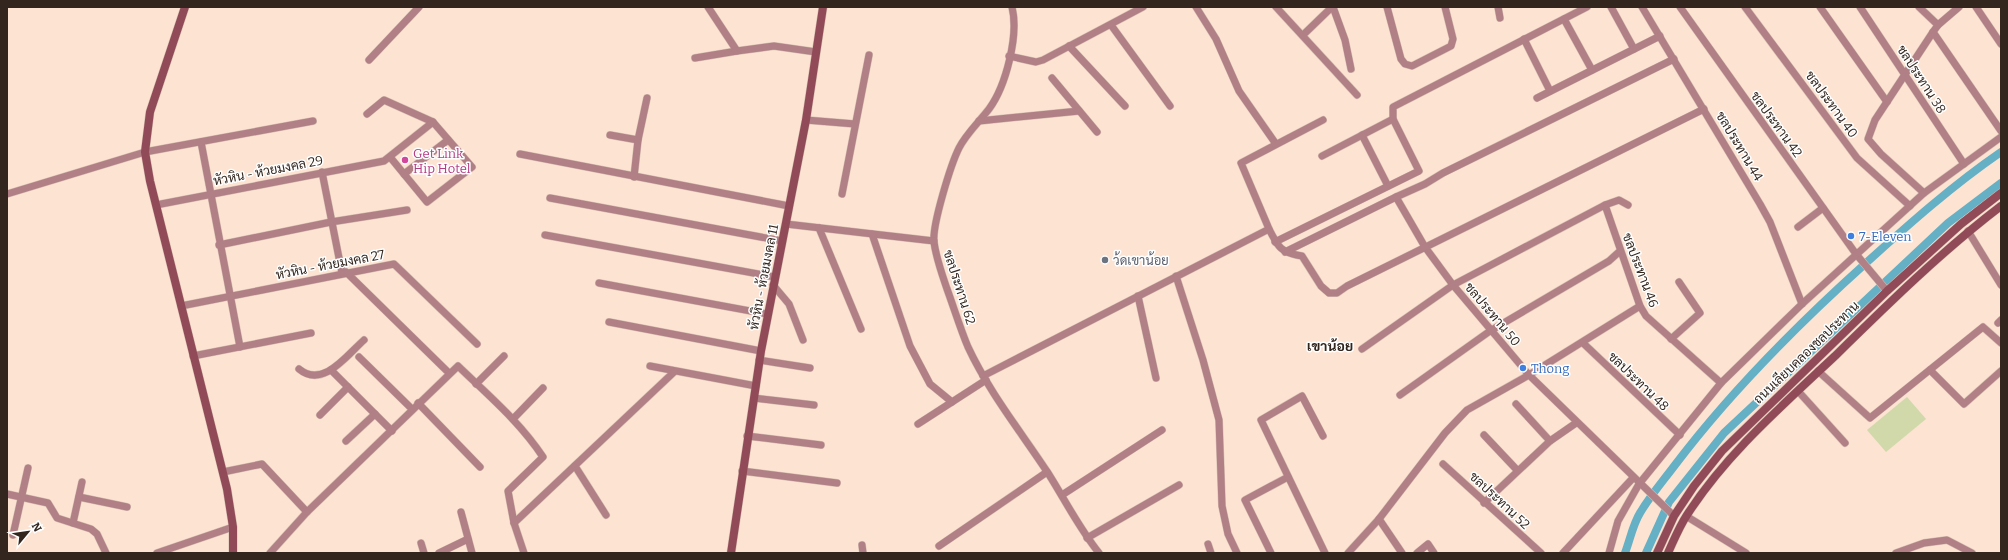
<svg xmlns="http://www.w3.org/2000/svg" width="2008" height="560" font-family="Bitter,Sarabun,serif">
<style>
.green{fill:#d1d9aa}
.lines{fill:none;stroke-linecap:round;stroke-linejoin:round}
.canal{stroke:#65b0c4;stroke-width:8}
.street-casing{stroke:#d8c1b2;stroke-width:8}
.secondary-casing{stroke:#d8c1b2;stroke-width:9}
.street{stroke:#b17f86;stroke-width:7}
.secondary{stroke:#914b58;stroke-width:8}
.hotel-dot{fill:#d1479c;stroke:#fff;stroke-width:1.5}
.shop-dot{fill:#3f7fe0;stroke:#fff;stroke-width:1.5}
.worship-dot{fill:#6b7280;stroke:#fff;stroke-width:1.5}
.labels{text-anchor:middle;stroke-width:3;stroke-linejoin:round;paint-order:stroke}
.street-label{font-size:13px;fill:#32261e;stroke:#fff}
.hotel-label{font-size:13px;fill:#b23c85;stroke:#fff;text-anchor:start}
.shop-label{font-size:13px;fill:#366cbe;stroke:#fff;text-anchor:start}
.worship-label{font-size:13px;fill:#5b616d;stroke:#fff;text-anchor:start}
.neighbourhood-label{font-size:14px;font-weight:bold;fill:#32261e;stroke:#fff}
</style>
<rect width="100%" height="100%" fill="#fce3d2"/>
<!-- green -->
<polygon class="green" points="1907,397 1926,419 1886,452 1867,430"/>
<g class="lines">
<!-- canal -->
<g class="canal">
<path d="M 1625,553 C 1630,540 1633,524 1640,513 C 1650,496 1663,481 1675,465 C 1731,391 1797,325 1866,263 C 1909,224 1953,185 2001,152"/>
<polyline points="1646,553 1669,502 1724,433 1948,223 2001,183"/>
</g>
<defs>
<g id="street">
<polyline points="708,7 737,51 774,46 816,52"/>
<path d="M 1012,7 C 1019,35 1006,86 989,109 C 979,122 966,134 959,148 C 951,164 932,225 934,242 C 936,258 942,274 947,289 C 954,308 960,328 968,347 C 989,392 1021,432 1048,473 C 1065,500 1079,528 1099,553"/>
<polyline points="1196,7 1216,39 1239,91 1276,144"/>
<polyline points="1276,7 1357,95"/>
<polyline points="1333,7 1345,40 1351,69"/>
<polyline points="1387,7 1401,59 1405,64 1412,66 1451,46 1453,39 1445,7"/>
<polyline points="1498,7 1500,18"/>
<polyline points="1611,7 1634,49"/>
<polyline points="1642,7 1760,204 1770,222 1802,304"/>
<polyline points="1680,7 1856,254 1887,291"/>
<polyline points="1745,7 1857,158 1910,206"/>
<polyline points="1820,7 1887,102"/>
<polyline points="1860,7 1964,164"/>
<polyline points="1919,7 1938,25"/>
<polyline points="1976,7 2001,44"/>
<polyline points="1564,19 1592,70"/>
<polyline points="1111,25 1170,106"/>
<polyline points="1933,32 2001,131"/>
<polyline points="1303,35 1332,7"/>
<polyline points="1524,39 1550,91"/>
<polyline points="1069,46 1125,106"/>
<polyline points="1009,56 1036,62 1043,60 1143,7"/>
<polyline points="695,58 737,51"/>
<polyline points="369,60 419,7"/>
<polyline points="1052,78 1097,132"/>
<polyline points="1537,98 1660,36"/>
<polyline points="367,114 384,100 433,122 472,167 427,202 390,157"/>
<polyline points="806,120 855,124"/>
<polyline points="979,121 1079,111"/>
<polyline points="610,135 638,140"/>
<polyline points="1362,135 1388,186"/>
<polyline points="201,142 240,347"/>
<polyline points="520,154 789,206"/>
<polyline points="1322,156 1393,119"/>
<polyline points="322,172 342,273"/>
<polyline points="404,174 448,140"/>
<polyline points="634,177 638,140 647,98"/>
<polyline points="1924,193 1881,154 1868,139 1875,120 1933,32 1938,25 1959,7"/>
<polyline points="7,194 145,152 313,121"/>
<polyline points="842,194 869,55"/>
<polyline points="1396,197 1425,247 1453,285 1529,375 1674,516"/>
<polyline points="550,198 782,241"/>
<polyline points="156,205 384,161 433,122"/>
<polyline points="1605,205 1640,306 1646,316 1721,383"/>
<polyline points="786,224 934,241"/>
<polyline points="1798,227 1823,208"/>
<polyline points="819,228 861,329"/>
<polyline points="1269,229 1241,163 1323,120"/>
<polyline points="1968,231 2001,285"/>
<polyline points="872,234 910,346 930,384 952,402"/>
<polyline points="545,235 775,277"/>
<polyline points="1275,242 1419,171 1393,119 1393,107 1587,7"/>
<polyline points="219,245 331,222 407,210"/>
<polyline points="1285,252 1396,197 1425,184 1443,173 1674,59"/>
<polyline points="346,272 449,373"/>
<polyline points="1176,276 1203,360 1219,420 1222,506 1228,534 1237,553"/>
<polyline points="599,283 767,314"/>
<polyline points="773,285 789,304 803,340"/>
<polyline points="1138,296 1156,378"/>
<polyline points="181,306 394,264 477,344"/>
<polyline points="609,322 761,351"/>
<polyline points="1998,323 2001,320"/>
<polyline points="1671,339 1700,313 1679,282"/>
<polyline points="1583,343 1680,435"/>
<polyline points="1362,349 1453,285 1605,205 1619,200 1628,205"/>
<polyline points="193,356 311,333"/>
<polyline points="359,357 412,409"/>
<polyline points="759,360 810,368"/>
<polyline points="650,366 756,386"/>
<path d="M 299,369 C 323,389 347,355 364,340"/>
<polyline points="331,370 392,431"/>
<polyline points="1930,370 1964,404 2001,371"/>
<polyline points="1818,371 1870,418 1983,327 2001,343"/>
<path d="M 983,376 L 1269,229 C 1278,247 1281,253 1302,256 L 1321,286 L 1329,293 L 1337,293 L 1347,286 L 1704,109"/>
<polyline points="476,384 504,356"/>
<polyline points="1798,391 1845,443"/>
<polyline points="1400,395 1490,331 1609,261 1620,251"/>
<polyline points="754,398 814,405"/>
<polyline points="418,403 480,467"/>
<polyline points="1516,404 1550,441"/>
<polyline points="320,415 348,387"/>
<polyline points="513,419 543,388"/>
<polyline points="918,424 986,380"/>
<polyline points="1484,435 1517,470"/>
<polyline points="747,436 821,445"/>
<polyline points="1323,436 1302,396 1261,420 1325,553"/>
<polyline points="346,441 375,414"/>
<polyline points="1443,464 1541,553"/>
<polyline points="575,466 606,515"/>
<polyline points="742,471 837,483"/>
<polyline points="223,472 262,464 307,512"/>
<polyline points="7,494 48,503 57,518 91,529 97,534 106,553"/>
<polyline points="1062,495 1162,430"/>
<polyline points="79,497 127,507"/>
<polyline points="1484,503 1550,441 1576,423"/>
<polyline points="461,512 472,553"/>
<polyline points="1686,516 1746,553"/>
<polyline points="1379,519 1402,553"/>
<polyline points="73,523 82,482"/>
<polyline points="514,523 674,372"/>
<polyline points="13,535 28,468"/>
<polyline points="1087,538 1179,485"/>
<polyline points="421,543 424,553"/>
<polyline points="1208,544 1211,553"/>
<polyline points="862,545 863,553"/>
<polyline points="939,546 1047,472"/>
<polyline points="157,553 233,527"/>
<path d="M 270,553 L 307,512 L 458,366 C 488,395 520,422 543,457 L 508,491 L 514,523 L 524,553"/>
<polyline points="439,553 468,539"/>
<polyline points="1271,553 1245,500 1288,477"/>
<polyline points="1348,553 1379,519 1445,433 1467,410 1529,375 1640,306"/>
<polyline points="1417,553 1428,544 1434,553"/>
<polyline points="1563,553 1633,478"/>
<polyline points="1609,553 1618,521 1639,484 1721,383 1802,304 1924,193 2001,137"/>
<polyline points="1896,553 1924,543 1947,540 1972,553"/>
</g>
<g id="secondary">
<polyline points="185,7 150,112 145,152 150,181 227,489 233,527 233,553"/>
<polyline points="731,553 761,351 806,120 823,7"/>
<polyline points="1657,553 1674,516 1694,486 1722,451 1887,291 1961,224 2001,193"/>
<path d="M 1668,553 C 1674,540 1679,527 1687,515 C 1726,454 1783,405 1835,356 C 1888,304 1942,251 2001,206"/>
</g>
</defs>
<!-- street casing -->
<use href="#street" class="street-casing"/>
<!-- secondary casing -->
<use href="#secondary" class="secondary-casing"/>
<!-- street -->
<use href="#street" class="street"/>
<!-- secondary -->
<use href="#secondary" class="secondary"/>
</g>
<!-- markers -->
<circle class="hotel-dot" cx="405" cy="160" r="4"/>
<g class="shop-dot">
<circle cx="1851" cy="236" r="4"/>
<circle cx="1523" cy="368" r="4"/>
</g>
<circle class="worship-dot" cx="1105" cy="260" r="4"/>
<g class="labels">
<!-- street labels -->
<g class="street-label">
<text transform="translate(1922 79) rotate(57)" y="5">ชลประทาน 38</text>
<text transform="translate(1832 104) rotate(54)" y="5">ชลประทาน 40</text>
<text transform="translate(1777 124) rotate(54)" y="5">ชลประทาน 42</text>
<text transform="translate(1740 146) rotate(59)" y="5">ชลประทาน 44</text>
<text transform="translate(268 170) rotate(-11)" y="5">หัวหิน - ห้วยมงคล 29</text>
<text transform="translate(330 264) rotate(-11)" y="5">หัวหิน - ห้วยมงคล 27</text>
<text transform="translate(1641 270) rotate(69)" y="5">ชลประทาน 46</text>
<text transform="translate(763 277) rotate(-79)" y="5">หัวหิน - ห้วยมงคล 11</text>
<text transform="translate(960 287) rotate(72)" y="5">ชลประทาน 62</text>
<text transform="translate(1493 314) rotate(50)" y="5">ชลประทาน 50</text>
<text transform="translate(1806 352) rotate(-44)" y="5">ถนนเลียบคลองชลประทาน</text>
<text transform="translate(1639 381) rotate(44)" y="5">ชลประทาน 48</text>
<text transform="translate(1500 500) rotate(43)" y="5">ชลประทาน 52</text>
</g>
<!-- hotel labels -->
<g class="hotel-label">
<text x="413" y="158">Get Link<tspan x="413" dy="15">Hip Hotel</tspan></text>
</g>
<!-- shop labels -->
<g class="shop-label">
<text x="1859" y="241">7-Eleven</text>
<text x="1531" y="373">Thong</text>
</g>
<!-- worship labels -->
<g class="worship-label">
<text x="1113" y="265">ว้ดเขาน้อย</text>
</g>
<!-- neighbourhood labels -->
<g class="neighbourhood-label">
<text x="1330" y="351">เขาน้อย</text>
</g>
</g>
<!-- border -->
<rect width="2008" height="560" fill="none" stroke="#32261e" stroke-width="16"/>
<!-- north arrow -->
<g transform="translate(28 532) rotate(61)" stroke="#ffffff" stroke-width="3" paint-order="stroke">
<path d="M0-3L7 15L0 10L-7 15Z" fill="#32261e"/>
<text y="-6" font-size="11" font-weight="bold" text-anchor="middle" fill="#32261e">N</text>
</g>
</svg>
